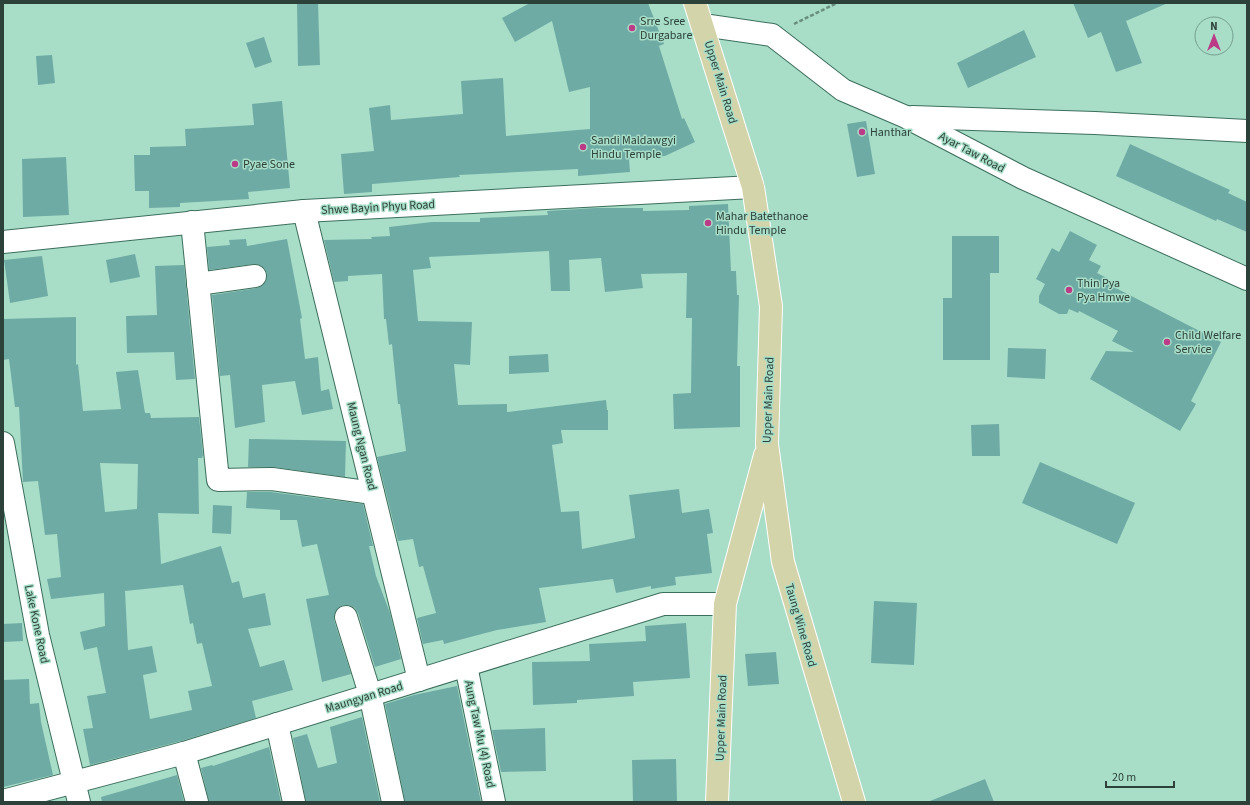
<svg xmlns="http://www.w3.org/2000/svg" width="1250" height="805" font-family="'Source Sans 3',sans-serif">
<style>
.building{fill:#6faba5;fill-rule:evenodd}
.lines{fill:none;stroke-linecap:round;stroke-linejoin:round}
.minor-casing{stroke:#3c6e5c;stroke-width:24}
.major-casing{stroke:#fff;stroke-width:24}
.path{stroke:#688e7f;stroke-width:2.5;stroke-dasharray:4 2;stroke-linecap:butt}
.minor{stroke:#fff;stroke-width:22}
.major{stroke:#d4d4aa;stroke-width:22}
.poi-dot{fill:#bb3b87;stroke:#a8dec8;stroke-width:1.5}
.labels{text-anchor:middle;stroke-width:3;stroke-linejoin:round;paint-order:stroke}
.poi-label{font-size:12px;fill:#2b4139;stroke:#a8dec8;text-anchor:start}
.street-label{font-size:12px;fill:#2b4139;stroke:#a8dec8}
</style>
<rect width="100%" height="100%" fill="#a8dec8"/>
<!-- building -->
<g class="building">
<polygon points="297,3 318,3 320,65 298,66"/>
<polygon points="530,3 648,3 664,44 659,46 682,119 684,118 695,142 665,156 629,159 630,172 578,176 578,169 459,175 460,177 372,184 372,192 344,194 341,154 374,151 369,108 390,105 391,120 463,114 461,81 503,78 506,136 590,129 590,87 569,92 552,21 515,42 502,18"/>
<polygon points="1073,3 1168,3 1126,21 1142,63 1116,72 1101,32 1088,38"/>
<polygon points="1024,30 1036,57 968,88 957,63"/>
<polygon points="264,37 272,62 255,68 246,43"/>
<polygon points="52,55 55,83 38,85 36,56"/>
<polygon points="282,101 290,188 248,192 249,199 180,203 180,207 149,208 149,191 135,191 134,155 150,155 150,147 186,146 185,129 254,125 252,104"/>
<polygon points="866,121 875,174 857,177 847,124"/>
<polygon points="1130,144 1230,190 1228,193 1247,202 1247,232 1217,219 1216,221 1116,176"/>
<polygon points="66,157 69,215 23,217 22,159"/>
<polygon points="728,204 731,271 736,271 737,295 739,295 737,366 740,366 740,427 674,429 673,394 691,393 692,318 686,318 687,273 641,274 643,288 605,292 601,258 569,260 570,291 551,291 549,251 429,257 431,268 413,270 418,321 472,322 470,365 454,364 458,405 507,404 507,412 606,400 607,410 608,410 608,430 561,430 563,443 552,445 561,512 579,511 582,549 635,538 629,495 679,489 682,513 709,509 713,533 707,534 712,573 675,577 676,585 651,589 651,586 616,593 613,579 539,588 546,622 497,630 444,644 443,640 423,644 417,618 436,613 423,566 419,567 413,539 398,541 377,457 406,451 400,404 398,404 392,344 389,345 386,319 384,319 382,274 348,276 348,281 334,282 324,240 372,239 371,237 390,236 389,227 432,222 480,222 480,218 548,215 547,211 595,208 643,208 643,211 689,210 689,206"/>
<polygon points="1070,231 1097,245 1089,260 1101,266 1097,273 1107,278 1104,282 1221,342 1191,401 1196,404 1180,431 1090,379 1106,351 1134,352 1112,341 1118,331 1079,311 1078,313 1069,309 1067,314 1059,314 1039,303 1039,296 1045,284 1036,279 1052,248 1059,252"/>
<polygon points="952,236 999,236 999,273 990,273 990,360 943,360 943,298 952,298"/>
<polygon points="246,239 247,246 287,239 302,318 300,319 305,359 318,357 321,391 329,389 333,409 302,415 295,381 262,385 265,422 235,428 230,375 220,376 212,295 257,288 262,286 266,281 267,274 265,269 260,265 254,264 209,270 207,247 230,245 229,240"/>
<polygon points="135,254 140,277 110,283 106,260"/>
<polygon points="42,256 48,296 10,303 4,260"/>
<polygon points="184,265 195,379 176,380 174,352 127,353 126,316 157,315 155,266"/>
<path d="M 76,317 L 76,365 L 78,364 L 83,411 L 121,409 L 116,372 L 138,370 L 145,413 L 150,413 L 151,418 L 199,417 L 203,455 L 202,458 L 198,458 L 199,514 L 158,513 L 161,564 L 221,546 L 232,583 L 239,581 L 243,598 L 265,593 L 271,625 L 248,629 L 260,667 L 284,660 L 293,690 L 252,701 L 256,718 L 181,741 L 90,765 L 83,729 L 93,728 L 87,696 L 106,693 L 97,647 L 84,650 L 80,632 L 105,626 L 104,593 L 51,599 L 47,579 L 61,577 L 57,534 L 45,535 L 38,481 L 23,482 L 19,407 L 15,407 L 9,359 L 3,360 L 3,319 ZM 100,463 L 138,464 L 137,509 L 105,512 ZM 183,585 L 190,624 L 193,623 L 197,644 L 202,643 L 212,686 L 188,691 L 192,710 L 150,719 L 143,675 L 157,672 L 152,646 L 128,650 L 125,591 Z"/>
<polygon points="1008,348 1046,349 1045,379 1007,377"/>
<polygon points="548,354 549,372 509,374 509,356"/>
<polygon points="999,424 1000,456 972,456 971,425"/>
<polygon points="249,439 346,441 345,477 274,467 248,467"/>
<polygon points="1040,462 1135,503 1117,544 1022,503"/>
<polygon points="247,492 271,492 363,504 373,546 369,546 376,576 390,613 401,659 375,667 358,613 355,608 349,605 343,605 337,609 334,615 334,620 351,674 322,682 306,599 329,595 317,544 302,547 297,520 280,520 280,510 246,508"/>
<polygon points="213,505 232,506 231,534 212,533"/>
<polygon points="874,601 917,603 914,665 871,663"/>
<polygon points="22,623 23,641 3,642 3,624"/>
<polygon points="686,623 690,678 633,682 634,696 577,700 577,703 533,705 532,662 590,661 589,644 646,641 645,626"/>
<polygon points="776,652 779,684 748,686 745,654"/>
<polygon points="29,679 30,704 39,703 41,722 53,775 3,787 3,680"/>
<polygon points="457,686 481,802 405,802 385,704 414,695"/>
<polygon points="362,717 380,802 306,802 293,738 307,734 318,768 337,763 330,727"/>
<polygon points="545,728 546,771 501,772 492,730"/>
<polygon points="269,747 281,802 209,802 201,768 212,765 213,766"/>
<polygon points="676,759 677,801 633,802 632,760"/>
<polygon points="177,775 184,802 102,802 101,797"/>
<polygon points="985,779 994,802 930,802 930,801"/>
</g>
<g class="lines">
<defs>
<g id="minor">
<polyline points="703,25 772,35 843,90 906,117 1023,178 1247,279"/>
<polyline points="912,117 1095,123 1247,131"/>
<polyline points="304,211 419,680"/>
<polyline points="192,222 218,480 272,479 373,493"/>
<polyline points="3,242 304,211 753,187"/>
<polyline points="198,284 255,276"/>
<polyline points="3,443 38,635 79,802"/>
<polyline points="346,617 370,694 393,802"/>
<polyline points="466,666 494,802"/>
<polyline points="277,724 294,802"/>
<polyline points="184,753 197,802"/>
<polyline points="3,801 184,753 663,604 725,604"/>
</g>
<g id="major">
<polyline points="695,3 753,187 771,306 767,444 783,562 854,802"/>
<polyline points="717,802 725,604 765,455"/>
</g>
</defs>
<!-- minor casing -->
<use href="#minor" class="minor-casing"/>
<!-- major casing -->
<use href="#major" class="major-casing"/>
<!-- path -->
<polyline class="path" points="794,24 837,3"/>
<!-- minor -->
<use href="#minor" class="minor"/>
<!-- major -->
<use href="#major" class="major"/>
</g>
<!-- markers -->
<g class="poi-dot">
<circle cx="632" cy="28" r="4"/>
<circle cx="862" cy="132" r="4"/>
<circle cx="583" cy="147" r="4"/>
<circle cx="235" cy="164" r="4"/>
<circle cx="708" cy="223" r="4"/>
<circle cx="1069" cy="290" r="4"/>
<circle cx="1167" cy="342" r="4"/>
</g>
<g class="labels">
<!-- poi labels -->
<g class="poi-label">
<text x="640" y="25">Srre Sree<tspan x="640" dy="14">Durgabare</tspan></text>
<text x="870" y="136">Hanthar</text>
<text x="591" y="144">Sandi Maldawgyi<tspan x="591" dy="14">Hindu Temple</tspan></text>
<text x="243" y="168">Pyae Sone</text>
<text x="716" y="220">Mahar Batethanoe<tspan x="716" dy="14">Hindu Temple</tspan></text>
<text x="1077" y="287">Thin Pya<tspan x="1077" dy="14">Pya Hmwe</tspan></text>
<text x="1175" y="339">Child Welfare<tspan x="1175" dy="14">Service</tspan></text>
</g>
<!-- street labels -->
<g class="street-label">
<text transform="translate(721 82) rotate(73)" y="4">Upper Main Road</text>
<text transform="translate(972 152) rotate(28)" y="4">Ayar Taw Road</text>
<text transform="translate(378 207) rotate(-3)" y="4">Shwe Bayin Phyu Road</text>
<text transform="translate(768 400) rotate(-88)" y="4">Upper Main Road</text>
<text transform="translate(362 446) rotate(76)" y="4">Maung Ngan Road</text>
<text transform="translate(37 624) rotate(78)" y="4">Lake Kone Road</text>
<text transform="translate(801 625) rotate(74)" y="4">Taung Wine Road</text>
<text transform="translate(364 697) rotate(-17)" y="4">Maungyan Road</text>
<text transform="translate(721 718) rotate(-88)" y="4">Upper Main Road</text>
<text transform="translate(480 734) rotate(78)" y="4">Aung Taw Mu (4) Road</text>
</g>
</g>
<!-- border -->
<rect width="1250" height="805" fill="none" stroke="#2b4139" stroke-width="8"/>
<!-- north arrow -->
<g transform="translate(1214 36)"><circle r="19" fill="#a8dec8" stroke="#769f8f"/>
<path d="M0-3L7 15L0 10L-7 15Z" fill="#bb3b87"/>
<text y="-6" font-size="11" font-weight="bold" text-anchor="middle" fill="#2b4139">N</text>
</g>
<!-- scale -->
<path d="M1106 781v6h68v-6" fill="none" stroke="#2b4139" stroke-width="2"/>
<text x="1112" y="781" font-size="12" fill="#2b4139" stroke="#a8dec8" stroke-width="3" paint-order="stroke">20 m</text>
</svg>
